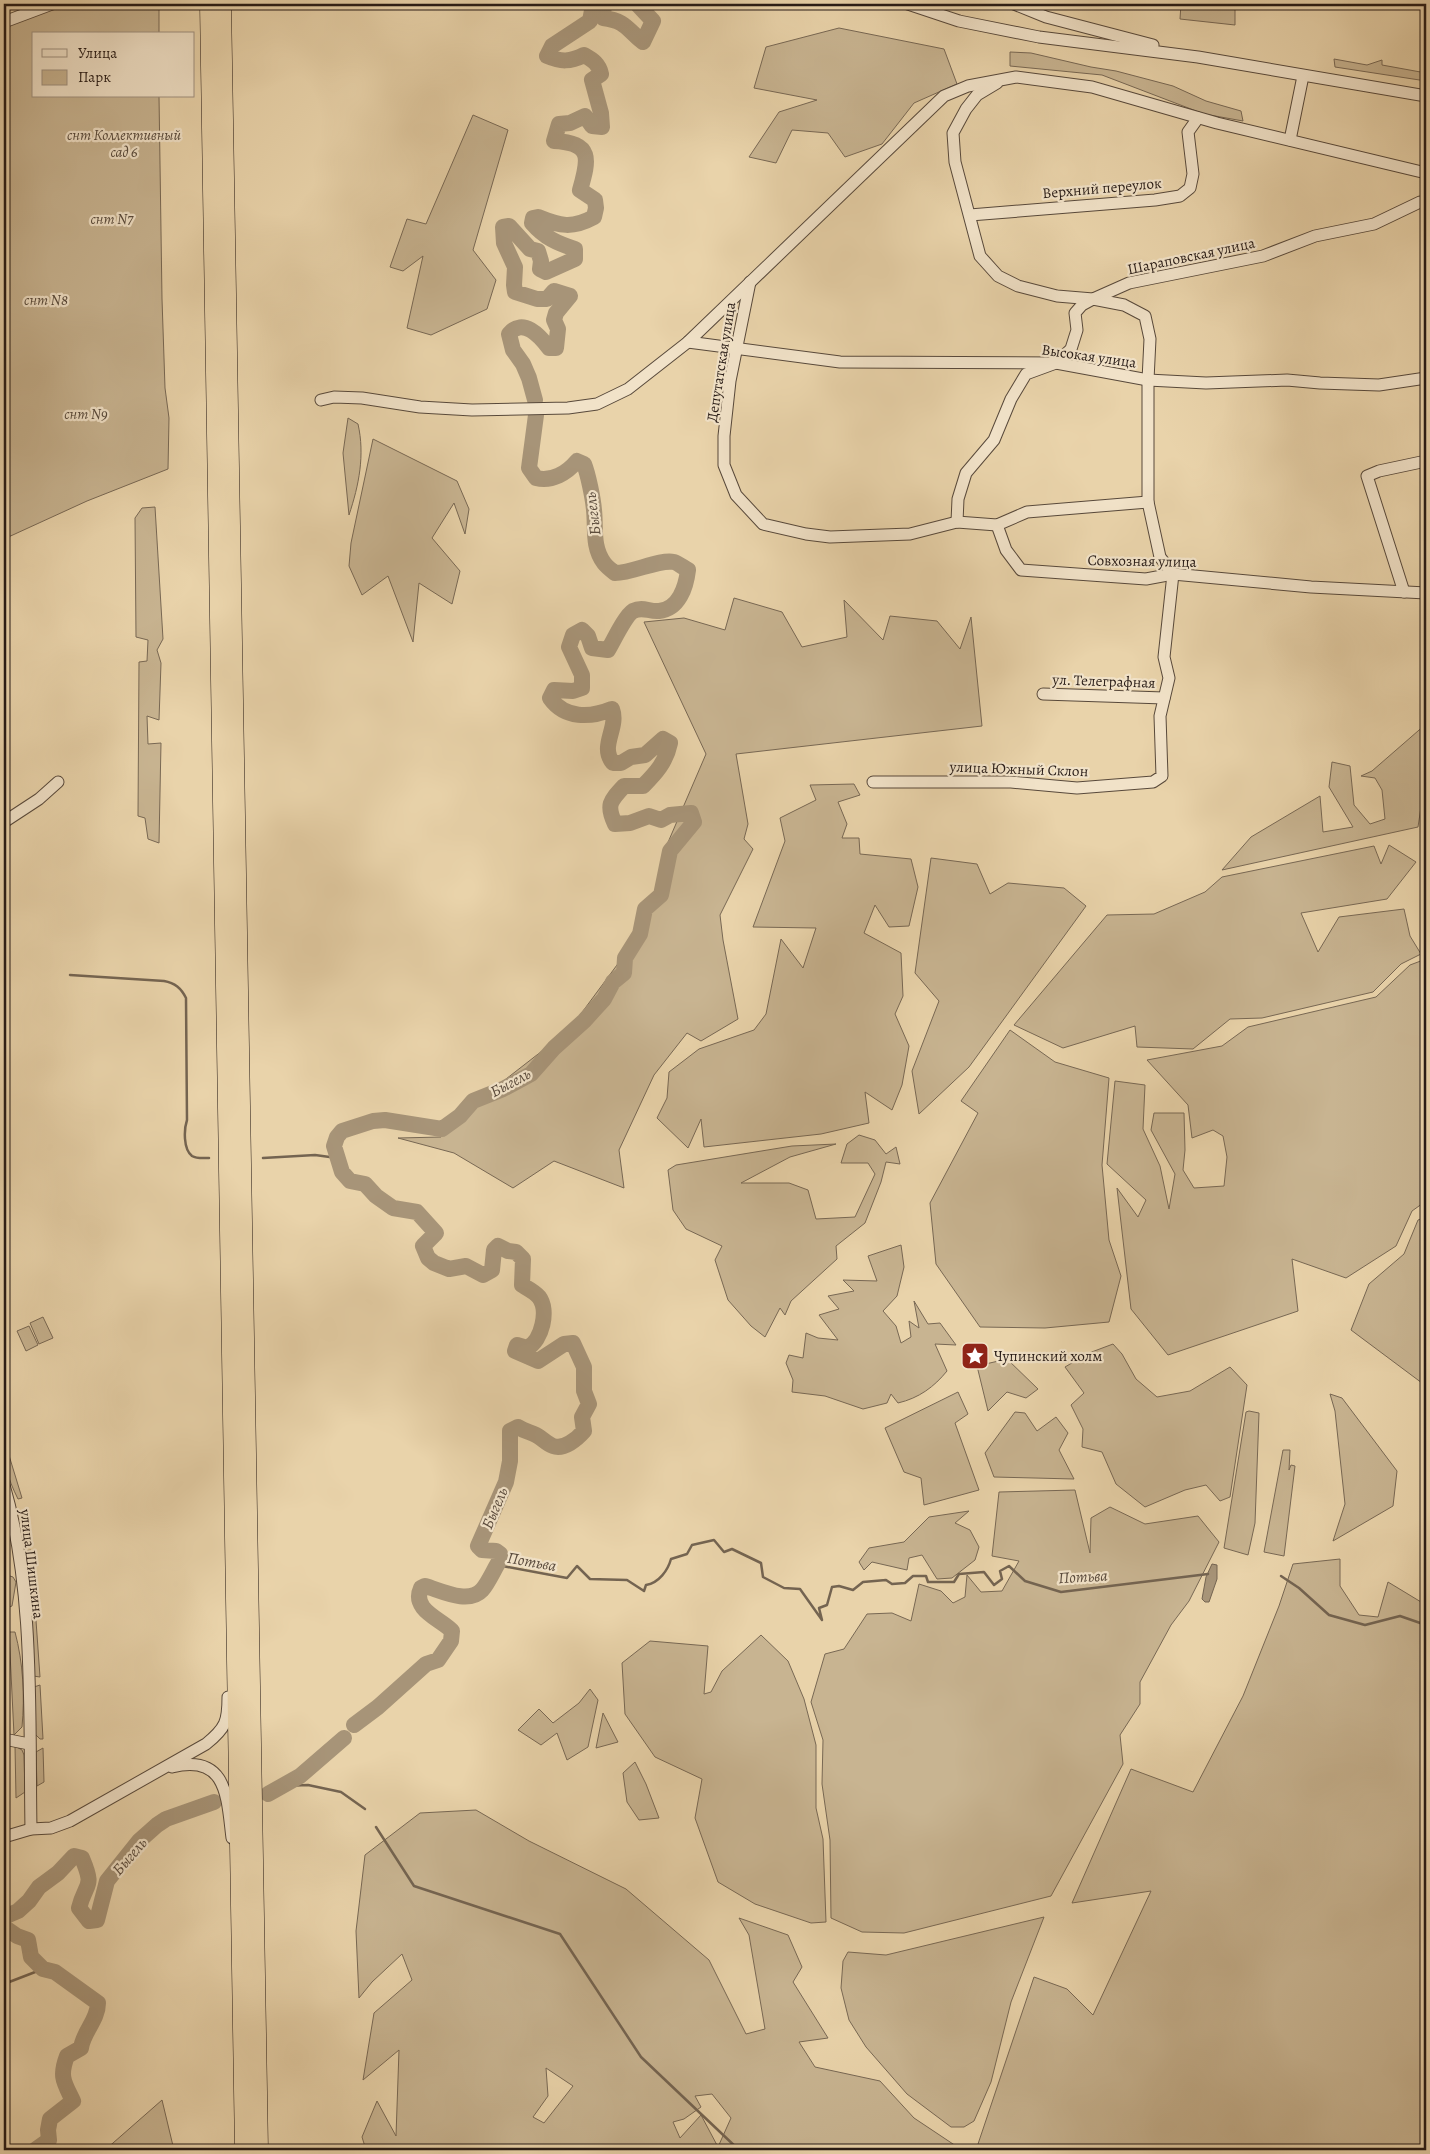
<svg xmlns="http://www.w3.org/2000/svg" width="1430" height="2154" font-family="Alegreya,serif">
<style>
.green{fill:#c8b491;stroke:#786854;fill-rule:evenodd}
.water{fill:#a79478;stroke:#746451}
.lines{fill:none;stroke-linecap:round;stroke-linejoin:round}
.stream{stroke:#746451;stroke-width:2.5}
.river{stroke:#a79478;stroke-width:16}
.minor-casing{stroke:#58493b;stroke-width:13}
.highway-casing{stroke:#271b16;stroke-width:19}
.minor{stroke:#f1e2c8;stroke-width:11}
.highway{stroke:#e9d3aa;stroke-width:18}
.labels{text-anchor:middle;stroke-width:4.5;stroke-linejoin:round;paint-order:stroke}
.park-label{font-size:15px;font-style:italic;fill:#57493b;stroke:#f1e2c8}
.street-label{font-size:15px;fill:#271b16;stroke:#f1e2c8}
.poi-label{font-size:15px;fill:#271b16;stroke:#f1e2c8;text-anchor:start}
.water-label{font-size:16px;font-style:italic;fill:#5a4b3d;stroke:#f1e2c8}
</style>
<rect width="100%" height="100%" fill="#e9d3aa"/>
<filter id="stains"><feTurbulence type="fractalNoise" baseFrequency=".004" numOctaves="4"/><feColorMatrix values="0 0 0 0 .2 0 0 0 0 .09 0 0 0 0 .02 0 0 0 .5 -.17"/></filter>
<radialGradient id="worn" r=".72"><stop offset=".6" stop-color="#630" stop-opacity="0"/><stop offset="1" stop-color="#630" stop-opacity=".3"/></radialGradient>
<!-- green -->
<g class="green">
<polygon points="58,4 159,4 159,34 34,34 34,96 159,96 162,299 165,388 169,418 168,469 87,501 4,539 4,24"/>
<polygon points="1181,4 1235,4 1235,25 1180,19"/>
<polygon points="839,28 944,49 957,84 914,103 882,144 845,157 828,133 792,130 776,163 749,157 779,112 817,100 754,88 766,47"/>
<polygon points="1010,52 1031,53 1091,67 1116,71 1173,86 1206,101 1241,111 1243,121 1204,114 1102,75 1010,66"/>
<polygon points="1334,59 1367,65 1382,60 1382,65 1426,73 1426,81 1335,67"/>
<polygon points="473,115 508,130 473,250 496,280 487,309 431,335 407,328 423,256 403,271 390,267 407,219 426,224"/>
<path d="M 348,418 L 358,424 C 365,455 359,485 349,515 L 343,453 Z"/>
<polygon points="373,439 457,481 469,509 465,534 454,503 432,538 460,571 452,604 419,583 413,642 388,576 362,595 349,566 351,543"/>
<polygon points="155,507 163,639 157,650 161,663 159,720 147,716 148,744 161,743 159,843 148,839 145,818 138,816 139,662 147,661 148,640 136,637 135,518 142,508"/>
<polygon points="734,598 782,612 802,647 847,637 844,600 883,640 890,616 937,621 960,649 971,617 982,726 736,754 748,824 744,839 753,849 720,915 723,940 738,1019 701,1041 687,1033 654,1075 619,1150 624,1188 554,1161 513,1188 454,1153 398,1138 441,1137 470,1107 569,1030 631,946 661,885 666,847 706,754 644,622 684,618 725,630"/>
<polygon points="1426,724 1426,774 1418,827 1222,870 1251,837 1320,796 1323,832 1353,827 1329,787 1332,762 1350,766 1354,805 1370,824 1385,819 1382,790 1375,778 1361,776 1372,771"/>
<polygon points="854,784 860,795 838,802 847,824 842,838 859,838 860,854 911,859 918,887 909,926 889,927 875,905 864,933 901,953 903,996 895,1014 909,1046 902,1085 892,1110 865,1092 869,1123 821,1134 704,1147 701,1119 688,1148 657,1118 667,1098 669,1072 699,1049 754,1030 766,1014 781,939 803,968 816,928 753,927 785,841 780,818 816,800 810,785"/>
<polygon points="1389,845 1416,862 1387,899 1301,913 1318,952 1339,917 1404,909 1410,936 1421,954 1401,964 1373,992 1262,1018 1230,1019 1193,1049 1137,1047 1135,1026 1063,1048 1014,1025 1107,915 1154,914 1205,892 1222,877 1374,846 1381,864"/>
<polygon points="931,858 977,864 990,894 1008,883 1064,888 1086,906 969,1067 919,1114 912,1071 939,1001 915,973"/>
<polygon points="1426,959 1426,1201 1412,1211 1396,1246 1346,1278 1292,1259 1298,1311 1168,1355 1131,1309 1117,1188 1138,1217 1146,1200 1107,1164 1115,1081 1145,1085 1143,1129 1160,1166 1169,1209 1175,1174 1151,1130 1154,1113 1184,1113 1185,1150 1183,1170 1194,1188 1224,1186 1227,1157 1223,1136 1213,1130 1192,1138 1188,1105 1147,1060 1222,1046 1248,1027 1376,997 1410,965"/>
<polygon points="1010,1030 1055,1062 1109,1078 1102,1165 1109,1240 1121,1276 1109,1322 1045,1328 980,1327 936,1264 930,1203 978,1113 961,1101"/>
<polygon points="859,1135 875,1140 886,1154 896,1147 900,1164 886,1162 881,1182 865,1223 836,1246 837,1259 791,1301 785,1315 780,1308 765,1337 751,1326 728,1300 715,1260 722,1246 686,1229 673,1210 668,1170 676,1165 792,1146 836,1144 790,1157 741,1183 789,1183 808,1190 816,1219 855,1217 875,1174 868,1163 841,1163 847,1144"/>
<polygon points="1426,1217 1426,1386 1351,1330 1369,1284 1404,1254 1418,1220"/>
<path d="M 901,1245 L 904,1267 L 897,1296 L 883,1311 L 896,1326 L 901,1343 L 911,1337 L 909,1321 L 919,1328 L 914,1301 L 928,1324 L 940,1323 L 956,1345 L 935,1344 L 947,1371 C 934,1387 919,1398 898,1403 L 891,1394 L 887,1403 L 863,1409 L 825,1396 L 792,1392 L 793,1380 L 786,1363 L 789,1355 L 803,1358 L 806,1333 L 818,1338 L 838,1340 L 819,1315 L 839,1309 L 828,1296 L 854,1291 L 843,1280 L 877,1281 L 868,1256 Z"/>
<polygon points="43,1317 53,1338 39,1344 30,1323"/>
<polygon points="29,1326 38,1345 26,1351 17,1331"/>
<polygon points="1113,1344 1122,1354 1136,1379 1157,1397 1190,1391 1230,1367 1247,1385 1230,1497 1220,1501 1206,1485 1185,1490 1145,1507 1116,1484 1102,1452 1082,1447 1083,1429 1071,1405 1084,1393 1065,1367 1089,1353"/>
<polygon points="1007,1359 1038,1389 1026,1398 1007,1392 988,1411 977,1366"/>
<polygon points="958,1392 968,1414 955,1423 979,1490 924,1505 921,1478 904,1472 885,1428"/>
<polygon points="1330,1394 1342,1398 1397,1471 1393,1506 1333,1541 1345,1504 1335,1411"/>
<polygon points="1249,1411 1259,1413 1255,1523 1248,1555 1224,1548 1246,1412"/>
<polygon points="1015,1412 1025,1413 1037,1431 1056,1417 1068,1433 1059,1450 1074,1479 994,1477 985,1453"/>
<path d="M 4,1439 L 22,1498 L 18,1499 C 7,1477 4,1464 4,1439 Z"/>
<polygon points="1283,1450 1290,1450 1289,1470 1291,1465 1295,1466 1284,1556 1264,1552"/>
<polygon points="1075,1490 1090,1553 1091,1518 1110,1507 1145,1524 1198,1516 1219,1542 1189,1601 1171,1625 1140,1682 1140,1704 1120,1735 1123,1764 1051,1896 904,1933 862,1932 831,1918 830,1840 822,1784 823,1740 811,1702 825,1654 844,1649 867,1614 892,1613 911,1621 919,1584 941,1591 953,1603 965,1597 967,1575 981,1592 1002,1591 1019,1561 992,1556 999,1492"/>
<polygon points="969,1511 955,1523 970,1530 979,1547 975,1560 952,1578 937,1579 922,1555 909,1558 907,1570 872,1562 864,1570 859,1562 869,1548 904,1542 929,1517"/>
<polygon points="31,1550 40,1677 33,1676 23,1551"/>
<polygon points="1340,1559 1340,1586 1359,1615 1378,1617 1388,1582 1426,1605 1426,2150 976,2150 1034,1977 1067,1989 1093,2015 1151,1891 1072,1903 1131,1769 1193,1792 1243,1696 1279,1606 1293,1564"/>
<polygon points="4,1574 13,1577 16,1582 12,1606 7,1608"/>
<path d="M 9,1632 L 15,1632 C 23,1662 25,1696 22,1727 L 14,1735 Z"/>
<polygon points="761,1635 788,1661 804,1699 816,1745 816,1808 823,1839 826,1922 811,1923 755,1904 718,1882 695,1818 702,1779 655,1757 625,1714 622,1663 650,1641 708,1646 704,1694 711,1692 722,1671"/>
<polygon points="40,1685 43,1739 40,1739 34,1733 34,1687"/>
<polygon points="590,1689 598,1700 588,1747 567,1760 557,1733 541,1745 518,1730 539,1709 553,1723 579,1703"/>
<polygon points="603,1713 618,1742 596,1748"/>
<polygon points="15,1746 22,1750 24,1755 25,1792 16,1798"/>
<polygon points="43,1748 44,1782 37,1786 36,1752"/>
<polygon points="635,1762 646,1784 659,1818 639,1820 627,1802 623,1773"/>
<path d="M 476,1810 L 529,1841 L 626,1889 L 709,1960 L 746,2034 L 765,2029 L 749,1935 L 739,1918 L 788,1935 L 802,1967 L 793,1982 L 828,2038 L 799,2042 L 815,2067 L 880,2081 L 914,2118 L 962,2150 L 366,2150 L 362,2137 L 377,2101 L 396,2136 L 399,2050 L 363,2080 L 374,2013 L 412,1980 L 402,1954 L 372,1982 L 359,1998 L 356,1931 L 365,1855 L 420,1813 ZM 546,2068 L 573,2086 L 544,2123 L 533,2117 L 548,2096 ZM 712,2094 L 731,2118 L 718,2147 L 701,2115 L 680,2138 L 673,2122 L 684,2119 L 701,2107 L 695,2096 Z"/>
<polygon points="1044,1917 1011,2002 991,2082 974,2121 964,2127 951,2127 907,2094 866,2047 849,2020 841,1988 843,1961 848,1952 886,1955"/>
<polygon points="162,2100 174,2150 105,2150"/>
</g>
<!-- water -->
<polygon class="water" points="1212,1564 1217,1565 1217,1579 1209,1602 1205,1602 1202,1599 1206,1577"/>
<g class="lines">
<!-- stream -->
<g class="stream">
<path d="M 70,975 L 164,981 C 175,983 181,988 186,998 L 187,1120 C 184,1129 183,1149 192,1156 C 197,1159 204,1158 209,1158"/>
<polyline points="263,1158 315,1155 337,1158"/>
<path d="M 497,1565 L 567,1578 L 577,1566 L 590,1579 L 627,1580 L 644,1591 L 646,1585 C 659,1583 668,1570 671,1559 L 687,1554 L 692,1545 L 714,1540 L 724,1552 L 732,1549 L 761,1563 L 763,1577 L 784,1588 L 800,1589 L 822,1620 L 819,1608 L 827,1605 L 832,1587 L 839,1586 L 853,1590 L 863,1582 L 886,1580 L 892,1584 L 905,1583 L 913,1576 L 926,1576 L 928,1582 L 954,1582 L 959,1574 L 984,1572 L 994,1585 L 1002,1579 L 1000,1571 L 1009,1566 L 1025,1581 L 1061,1592 L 1208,1574"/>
<polyline points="1281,1576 1299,1588 1329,1615 1365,1625 1400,1616 1426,1625"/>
<polyline points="283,1786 308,1785 341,1792 365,1809"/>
<polyline points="376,1827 414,1886 560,1934 641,2057 739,2150"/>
<polyline points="4,1984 43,1969"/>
</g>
<!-- river -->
<g class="river">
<path d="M 604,4 L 603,18 C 627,21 627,30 643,42 L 653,21 L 638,5 L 639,4"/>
<path d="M 535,400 L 529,378 L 523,364 L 513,350 L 509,334 C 523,317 540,336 549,348 L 556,348 L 558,329 L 554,320 L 556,313 L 570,296 L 554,291 L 547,299 L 537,299 L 515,292 L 514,285 L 515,267 L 504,243 L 503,227 L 509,226 L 530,249 L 538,251 L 541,261 L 540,269 L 546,272 L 575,259 L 575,249 C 557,243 545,238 532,223 L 533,218 L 538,217 C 560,226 572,229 594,217 L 596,208 L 595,200 L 580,190 C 589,159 593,143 554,141 L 559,124 L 570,123 L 585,116 L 592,126 L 602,127 L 601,113 L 592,80 L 601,74 C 599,64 593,60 584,55 C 570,62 561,62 547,56 L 552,46 L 590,21 L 593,5 L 596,4"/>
<path d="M 354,1725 L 378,1707 L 426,1664 L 438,1660 L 451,1641 L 452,1631 C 441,1619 411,1610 421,1588 L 425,1586 C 440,1590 468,1605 482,1590 C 489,1582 494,1569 500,1560 L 500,1554 L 496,1551 L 482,1550 L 478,1546 L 506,1482 L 510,1461 L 510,1431 L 518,1427 C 524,1431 530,1432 536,1435 C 542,1438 547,1444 553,1446 C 564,1450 577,1439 584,1431 L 582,1417 L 589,1404 L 584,1391 L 584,1367 L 573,1343 L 564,1344 L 538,1361 L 515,1351 L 517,1345 L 527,1348 C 542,1341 549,1310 539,1297 C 535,1292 527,1288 522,1285 L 523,1259 L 516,1252 L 508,1251 L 498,1246 L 494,1250 L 492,1270 L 483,1275 L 466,1266 L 449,1269 L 434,1263 L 428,1258 L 423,1246 L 436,1233 L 417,1212 L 393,1208 L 376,1196 L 365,1184 L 350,1181 L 342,1172 L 334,1146 L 337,1137 L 342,1131 L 373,1121 L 385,1120 L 442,1129 L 460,1116 L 473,1101 L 503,1089 L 531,1074 L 554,1048 L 584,1021 L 604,999 L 613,982 L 624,973 L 625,958 L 640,934 L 645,909 L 661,895 L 670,851 L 694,822 L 691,813 L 670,815 L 661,820 L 649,816 L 630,823 L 615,824 C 606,805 610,801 624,786 L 643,786 C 656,773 666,762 670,743 L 663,739 L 645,755 L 631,757 L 621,763 L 613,763 C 599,746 619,728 612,709 C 590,718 565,719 550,698 L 554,690 L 573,691 L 582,688 L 582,675 L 569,647 L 573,635 L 582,630 L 588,636 L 592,648 L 608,650 C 613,642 625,616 633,611 C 643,606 649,612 659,611 C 679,609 686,587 688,570 C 684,568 678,563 674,562 C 659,559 633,573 615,573 C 611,570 607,567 604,563 C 592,547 596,528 594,510 C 593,498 588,474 584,464 L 577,461 C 567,473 552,482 536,478 L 529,468 L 536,415"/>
<polyline points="268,1794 300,1776 344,1738"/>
<path d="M 4,1917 L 18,1911 L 29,1901 L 39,1887 L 58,1873 L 74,1856 L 82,1858 C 95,1889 86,1881 79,1908 L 89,1921 L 97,1920 L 107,1881 L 139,1841 L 157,1825 L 166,1819 L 214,1802"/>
<path d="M 4,1927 L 17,1936 L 28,1940 L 31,1957 L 43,1969 L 55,1972 L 98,2003 C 98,2020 83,2032 81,2048 L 67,2056 C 59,2077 64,2082 73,2101 L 50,2119 L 48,2130 L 49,2140 L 35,2150"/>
</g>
<defs>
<g id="minor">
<polyline points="908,4 959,21 1039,37 1198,57 1426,96"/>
<polyline points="1014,4 1046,17 1153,45"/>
<polyline points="4,22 52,4"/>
<polyline points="997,83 977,95 966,109 953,133 955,162 980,256 998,276 1018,286 1057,296 1093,299 1129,283 1263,256 1315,236 1374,224 1420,202 1426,202"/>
<polyline points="1290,140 1303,76"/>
<polyline points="970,215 1155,200 1180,196 1190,188 1193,174 1188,132 1198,118"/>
<polyline points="750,282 730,381 724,436 724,465 736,495 763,524 806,534 830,537 910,534 957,522 997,525 1027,512 1148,502"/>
<polyline points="688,342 840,362 1056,363 1148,380 1206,383 1287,380 1320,383 1379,385 1426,378"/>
<polyline points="321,400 334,397 362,398 420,407 472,410 568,408 597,404 628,389 688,342 944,96 968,86 1016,77 1092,87 1217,123 1426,173"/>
<polyline points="997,525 1006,550 1021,570 1146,579 1173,574 1311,587 1426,593"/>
<polyline points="1404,592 1367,476 1379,471 1426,461"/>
<polyline points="1043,694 1164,698"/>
<polyline points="873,782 1011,782 1077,788 1153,782 1162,776 1160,716 1169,678 1164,657 1173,574 1160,557 1148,502 1148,380 1150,339 1145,316 1124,305 1093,299 1082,305 1075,313 1077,330 1071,349 1056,363 1026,374 1011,399 994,440 966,473 958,499 957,522"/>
<polyline points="4,822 39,799 58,782"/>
<path d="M 4,1485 C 35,1591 29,1718 31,1829"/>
<polyline points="4,1739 29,1744"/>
<path d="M 172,1767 C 228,1753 227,1799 232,1838"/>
<path d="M 4,1837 L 31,1829 L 51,1828 L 70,1821 L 206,1744 C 226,1728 228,1721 228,1697"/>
</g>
<g id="highway">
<polyline points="209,4 244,2150"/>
<polyline points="222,4 259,2150"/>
</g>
</defs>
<!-- minor casing -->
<use href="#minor" class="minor-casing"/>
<!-- highway casing -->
<use href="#highway" class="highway-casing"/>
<!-- minor -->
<use href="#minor" class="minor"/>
<!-- highway -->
<use href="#highway" class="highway"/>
</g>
<!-- icons -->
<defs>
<symbol id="sight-square" viewBox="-11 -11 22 22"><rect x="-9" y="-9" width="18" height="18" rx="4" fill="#8f2418" stroke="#f1e2c8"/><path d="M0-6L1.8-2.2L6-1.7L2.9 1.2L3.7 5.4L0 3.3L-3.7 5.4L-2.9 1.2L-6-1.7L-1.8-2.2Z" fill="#fff"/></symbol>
</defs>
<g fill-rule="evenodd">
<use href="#sight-square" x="959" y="1340" width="32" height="32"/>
</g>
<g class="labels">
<!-- park labels -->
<g class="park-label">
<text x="124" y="140">снт Коллективный<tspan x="124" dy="17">сад 6</tspan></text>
<text x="112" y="224">снт N7</text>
<text x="46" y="305">снт N8</text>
<text x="86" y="419">снт N9</text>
</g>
<!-- street labels -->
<g class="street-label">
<text transform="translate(1102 188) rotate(-5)" y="5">Верхний переулок</text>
<text transform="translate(1191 256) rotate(-12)" y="5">Шараповская улица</text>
<text transform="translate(1089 356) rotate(8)" y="5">Высокая улица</text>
<text transform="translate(721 362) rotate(-81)" y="5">Депутатская улица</text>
<text transform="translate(1142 561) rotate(1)" y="5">Совхозная улица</text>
<text transform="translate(1104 681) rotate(2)" y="5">ул. Телеграфная</text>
<text transform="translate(1019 769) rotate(2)" y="5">улица Южный Склон</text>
<text transform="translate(32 1564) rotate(83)" y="5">улица Шишкина</text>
</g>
<!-- poi labels -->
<g class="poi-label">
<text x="994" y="1361">Чупинский холм</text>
</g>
<!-- water labels -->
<g class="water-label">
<text transform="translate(592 514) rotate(-97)" y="6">Быгель</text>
<text transform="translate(510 1082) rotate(-28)" y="6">Быгель</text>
<text transform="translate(494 1508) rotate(-67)" y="6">Быгель</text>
<text transform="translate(532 1561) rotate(10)" y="6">Потьва</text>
<text transform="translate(1083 1576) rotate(-3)" y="6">Потьва</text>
<text transform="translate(129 1856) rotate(-49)" y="6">Быгель</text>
</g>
</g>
<!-- margin -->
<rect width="1430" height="2154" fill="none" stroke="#e9d3aa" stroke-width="20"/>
<rect x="5" y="5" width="1420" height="2144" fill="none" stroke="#271b16" stroke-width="2.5"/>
<rect x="10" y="10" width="1410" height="2134" fill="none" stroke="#271b16"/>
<!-- legend -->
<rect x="32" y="32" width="162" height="65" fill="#f1e2c8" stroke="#a09281"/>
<rect x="42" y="49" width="25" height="8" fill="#f1e2c8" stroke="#a09281"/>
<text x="78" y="58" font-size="15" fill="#271b16">Улица</text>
<rect x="42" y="70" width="25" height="15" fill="#c8b491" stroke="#a09281"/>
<text x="78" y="82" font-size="15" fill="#271b16">Парк</text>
<rect width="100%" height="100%" filter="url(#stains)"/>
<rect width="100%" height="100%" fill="url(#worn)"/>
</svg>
